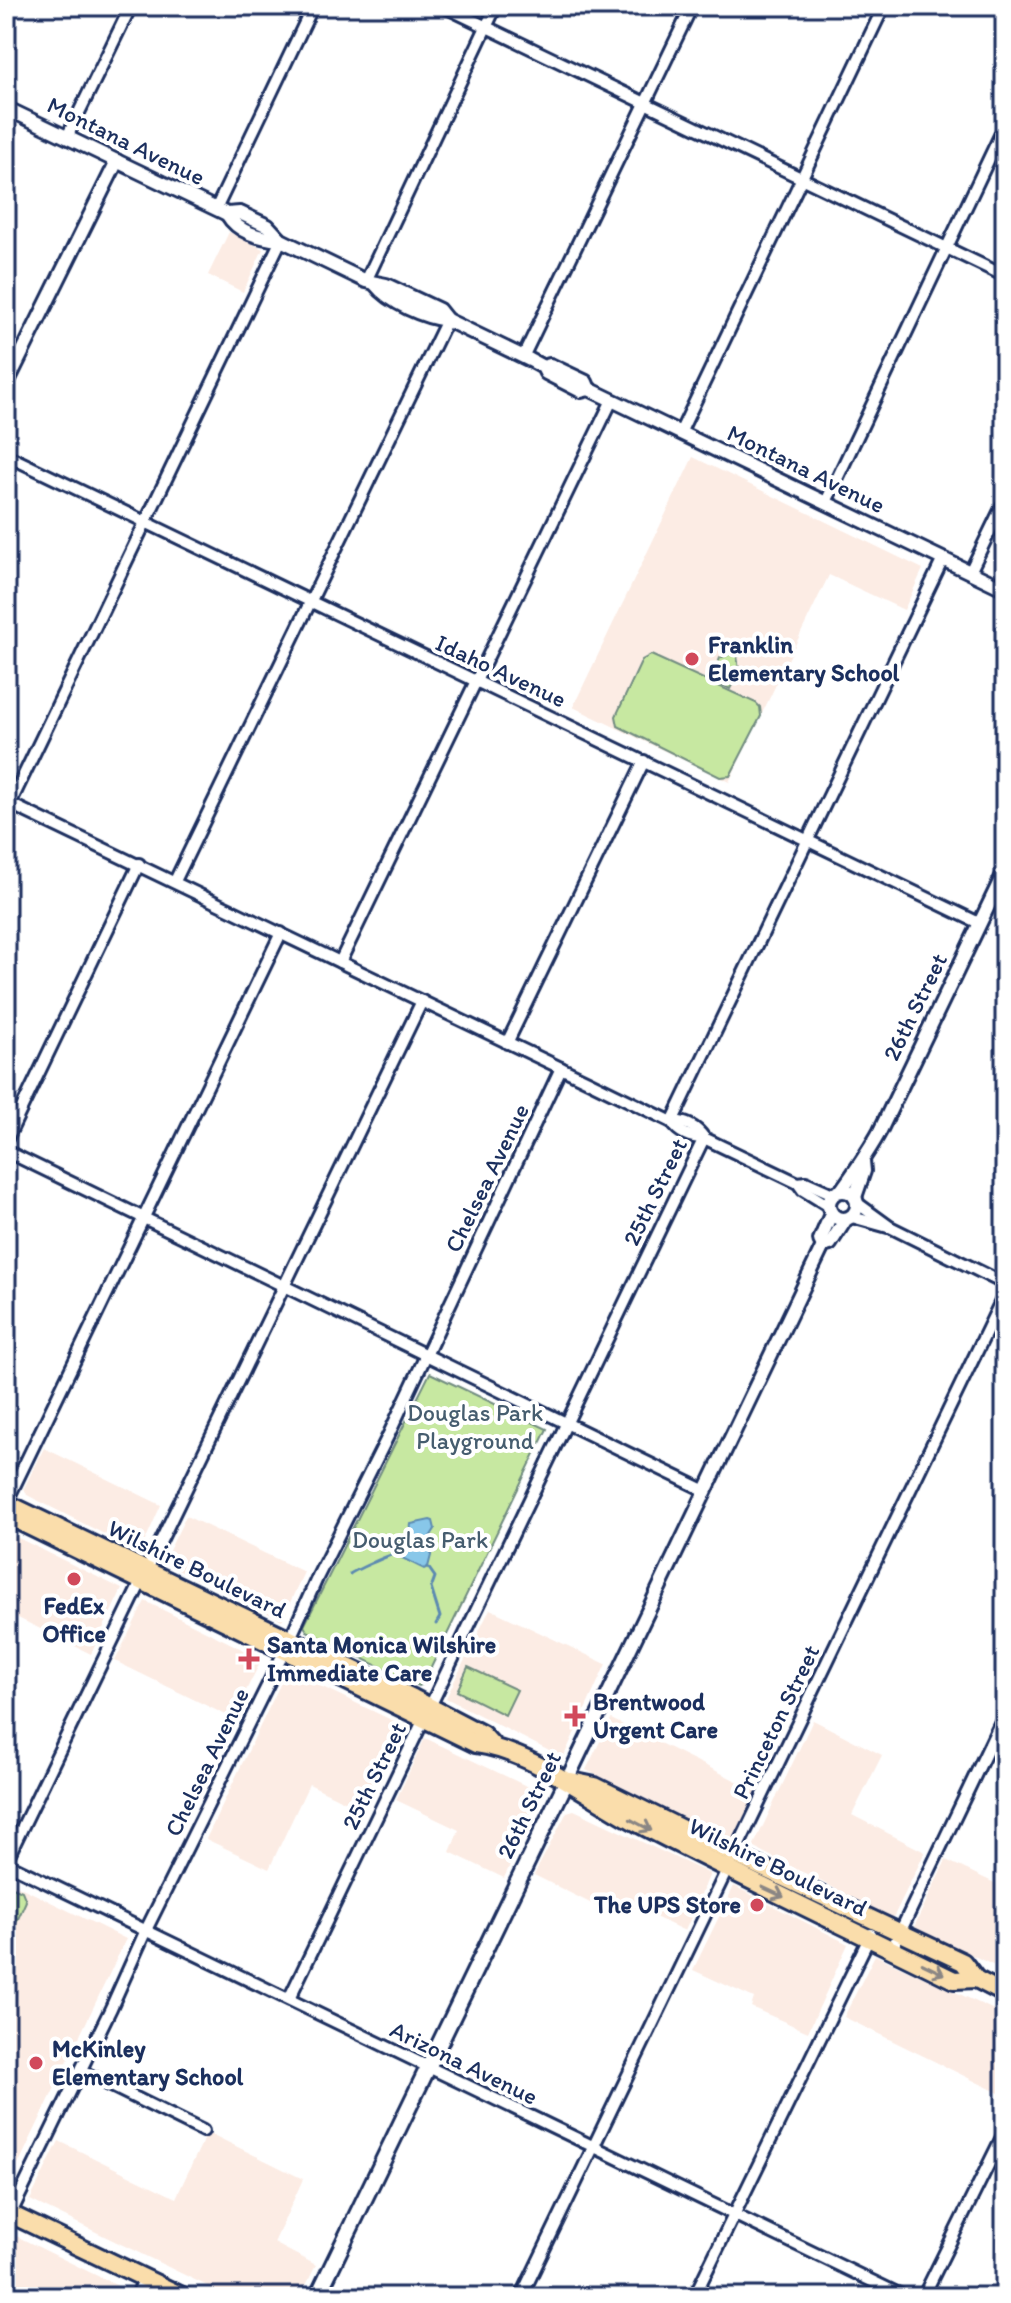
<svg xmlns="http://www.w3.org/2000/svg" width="1011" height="2303" font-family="Itim,sans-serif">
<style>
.built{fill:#fcece4}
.green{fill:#c7e8a1;stroke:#718c80;stroke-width:2}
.water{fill:#88c7e9;stroke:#5c8ab1;stroke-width:2}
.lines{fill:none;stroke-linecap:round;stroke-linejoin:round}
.stream{stroke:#5c8ab1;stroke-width:3}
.minor-casing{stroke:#1b2f5e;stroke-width:16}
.tertiary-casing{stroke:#1b2f5e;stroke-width:18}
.secondary-casing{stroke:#1b2f5e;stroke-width:20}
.primary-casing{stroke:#1b2f5e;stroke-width:22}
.minor{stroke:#fff;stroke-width:10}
.tertiary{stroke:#fff;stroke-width:12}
.secondary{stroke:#fff;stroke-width:14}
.primary{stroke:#faddab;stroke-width:16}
.oneway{stroke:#8a8684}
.poi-dot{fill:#d1495b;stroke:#fff;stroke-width:3}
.labels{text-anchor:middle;stroke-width:8;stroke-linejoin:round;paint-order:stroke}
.street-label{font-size:24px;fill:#1b2f5e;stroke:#fff}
.poi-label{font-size:24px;font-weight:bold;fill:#1b2f5e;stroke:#fff;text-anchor:start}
.park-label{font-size:24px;fill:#465d6f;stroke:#fff}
</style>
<rect width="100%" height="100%" fill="#fff"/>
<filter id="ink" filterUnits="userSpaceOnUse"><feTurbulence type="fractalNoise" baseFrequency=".0125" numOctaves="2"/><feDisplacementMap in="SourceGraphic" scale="16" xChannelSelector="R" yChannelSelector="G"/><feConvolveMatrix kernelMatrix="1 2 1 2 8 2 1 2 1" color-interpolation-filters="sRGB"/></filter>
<g filter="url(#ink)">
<!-- built -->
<g class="built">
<polygon points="229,232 263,249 243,292 208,275"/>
<polygon points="693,457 923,569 904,610 829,575 729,782 573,707"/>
<polygon points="44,1448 161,1505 140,1552 27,1495 24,1488"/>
<polygon points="186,1516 304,1572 282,1620 163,1563"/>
<polygon points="6,1532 122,1589 91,1654 6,1612"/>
<polygon points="145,1601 262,1659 232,1718 115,1661"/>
<polygon points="490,1609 606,1664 563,1758 446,1698"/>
<polygon points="287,1670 404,1726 363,1810 309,1784 269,1869 206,1839"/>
<polygon points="611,1719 759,1792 734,1843 586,1770"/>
<polygon points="813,1720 882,1755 852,1815 925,1852 893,1918 753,1847"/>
<polygon points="425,1738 543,1794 504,1878 450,1852 459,1830 396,1800"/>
<polygon points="574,1810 710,1874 685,1931 610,1896 604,1910 534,1875 567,1812"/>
<polygon points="946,1860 1005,1888 1005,1971 914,1927"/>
<polygon points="6,1880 126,1939 7,2188 6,2188"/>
<polygon points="734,1886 848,1944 808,2032 751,2007 754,1998 693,1970"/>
<polygon points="875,1955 1005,2015 1005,2096 844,2017"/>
<polygon points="207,2132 303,2179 274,2243 316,2265 300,2297 230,2297 30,2200 59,2141 176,2198"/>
<polygon points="6,2231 124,2289 120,2297 6,2297"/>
</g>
<!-- green -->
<g class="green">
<polygon points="732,653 737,655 739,671 730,689 712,680 720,658"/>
<polygon points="651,655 756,703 760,707 761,716 730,776 720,777 618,726 616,716 642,660"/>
<polygon points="430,1373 547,1429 423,1684 419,1686 307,1631 304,1626"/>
<polygon points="468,1667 517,1690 505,1715 457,1691"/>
<polygon points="6,1884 22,1891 26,1901 6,1946"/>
</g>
<!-- water -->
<polygon class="water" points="430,1520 433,1521 435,1529 430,1537 434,1544 428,1567 424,1569 394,1554 396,1545 407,1543 405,1535 410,1532 411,1524"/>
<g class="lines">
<!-- stream -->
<g class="stream">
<polyline points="428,1567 435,1577 431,1588 440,1617 436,1624"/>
<path d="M 350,1574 C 353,1571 389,1555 394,1554"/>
</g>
<defs>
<g id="minor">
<polyline points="443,6 1005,276"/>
<polyline points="67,137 131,6"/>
<polyline points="216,209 313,6"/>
<polyline points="366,281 496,6"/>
<polyline points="523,357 692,6"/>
<polyline points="680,433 884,6"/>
<polyline points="6,455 979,923"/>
<polyline points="826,502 1005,125"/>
<polyline points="970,572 1005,500"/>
<path d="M 6,802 L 588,1081 L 672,1122 C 678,1133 691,1138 704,1138 L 798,1183 L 806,1182 L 833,1194"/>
<polyline points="6,812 281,240"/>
<polyline points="175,881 447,320"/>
<polyline points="340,962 612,400"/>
<polyline points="507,1043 644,761"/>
<polyline points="672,1122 943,559"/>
<path d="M 672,1122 C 684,1120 697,1127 704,1138"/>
<polyline points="6,1141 139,864"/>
<polyline points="6,1151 706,1491"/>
<polyline points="798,1183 803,1190 829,1206"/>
<polyline points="857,1203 890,1227 1005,1284"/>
<polyline points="852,1217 888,1227"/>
<polyline points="6,1503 281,933"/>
<polyline points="6,1861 422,1001"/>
<polyline points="6,1863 905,2297"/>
<polyline points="892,1949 1005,1713"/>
<polyline points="289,1999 704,1138"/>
<polyline points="81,2071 203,2131"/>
<polyline points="11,2213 111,2008 146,1930 284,1652 318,1576 389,1434 561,1068"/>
<polyline points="136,2297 145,2278"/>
<polyline points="521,2297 1005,1293"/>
<polyline points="694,2297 871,1934"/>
<polyline points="923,2297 1005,2131"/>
</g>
<g id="tertiary">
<polyline points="6,108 227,214 240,213 268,226 281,240 366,281 386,285 439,310 447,320"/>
<path d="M 227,214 C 238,233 260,238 281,240"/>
<path d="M 375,284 C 390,303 424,317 447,320 L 530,360 L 543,367 L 546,373 L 581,391 L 589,389 L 1005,589"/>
<polyline points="543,367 550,365 586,382 589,389"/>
<polyline points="6,385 117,161"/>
<circle cx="843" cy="1205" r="14"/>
<path d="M 841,1191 C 855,1171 868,1153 880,1131 L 1005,871"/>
<polyline points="855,1197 864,1171 863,1161"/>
<polyline points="823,1246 820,1240 831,1214"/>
<polyline points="567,1780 823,1246 830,1244 846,1219"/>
</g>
<polyline id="secondary" points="317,2297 567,1780"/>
<g id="primary">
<polyline points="6,1503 413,1698 482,1734 494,1747"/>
<path d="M 6,1515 L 476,1744 C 531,1751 590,1798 639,1824 C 743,1878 849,1928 954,1980 L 976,1979"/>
<polyline points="571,1781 595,1786 735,1855 963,1962 976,1979 1005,1994"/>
<polyline points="6,2212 184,2297"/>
</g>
</defs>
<!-- minor casing -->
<use href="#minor" class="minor-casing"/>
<!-- tertiary casing -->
<use href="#tertiary" class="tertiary-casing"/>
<!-- secondary casing -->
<use href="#secondary" class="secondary-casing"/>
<!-- primary casing -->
<use href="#primary" class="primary-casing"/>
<!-- minor -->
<use href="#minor" class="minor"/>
<!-- tertiary -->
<use href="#tertiary" class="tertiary"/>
<!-- secondary -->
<use href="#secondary" class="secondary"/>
<!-- primary -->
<use href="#primary" class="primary"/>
</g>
<!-- one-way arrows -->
<defs><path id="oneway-shaft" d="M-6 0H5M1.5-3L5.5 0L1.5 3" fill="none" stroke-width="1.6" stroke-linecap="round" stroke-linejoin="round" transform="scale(2)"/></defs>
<g class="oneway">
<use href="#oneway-shaft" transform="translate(641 1825) rotate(28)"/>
<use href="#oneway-shaft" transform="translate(773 1892) rotate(25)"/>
<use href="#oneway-shaft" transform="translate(933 1969) rotate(26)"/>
</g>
</g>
<!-- markers -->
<g class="poi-dot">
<circle cx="692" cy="659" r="8"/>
<circle cx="74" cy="1579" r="8"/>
<path d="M245 1647h8v8h8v8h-8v8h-8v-8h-8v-8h8z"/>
<path d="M571 1704h8v8h8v8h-8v8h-8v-8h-8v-8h8z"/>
<circle cx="757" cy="1905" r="8"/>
<circle cx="36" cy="2063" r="8"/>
</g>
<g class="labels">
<!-- street labels -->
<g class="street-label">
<text transform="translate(126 141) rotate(26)" y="8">Montana Avenue</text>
<text transform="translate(806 469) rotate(26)" y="8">Montana Avenue</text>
<text transform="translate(501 671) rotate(25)" y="8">Idaho Avenue</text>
<text transform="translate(915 1007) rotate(-64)" y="8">26th Street</text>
<text transform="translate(487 1178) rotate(-64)" y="8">Chelsea Avenue</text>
<text transform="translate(655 1192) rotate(-64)" y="8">25th Street</text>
<text transform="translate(197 1569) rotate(26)" y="8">Wilshire Boulevard</text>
<text transform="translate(776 1722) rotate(-64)" y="8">Princeton Street</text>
<text transform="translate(207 1762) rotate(-64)" y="8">Chelsea Avenue</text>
<text transform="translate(374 1776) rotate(-64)" y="8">25th Street</text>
<text transform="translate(529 1805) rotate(-64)" y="8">26th Street</text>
<text transform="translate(778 1867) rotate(26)" y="8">Wilshire Boulevard</text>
<text transform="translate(464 2063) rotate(26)" y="8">Arizona Avenue</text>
</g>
<!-- poi labels -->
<g class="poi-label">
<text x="708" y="653">Franklin<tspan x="708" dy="28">Elementary School</tspan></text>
<text x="74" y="1614" text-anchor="middle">FedEx<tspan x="74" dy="28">Office</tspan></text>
<text x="267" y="1653">Santa Monica Wilshire<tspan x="267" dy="28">Immediate Care</tspan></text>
<text x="593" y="1710">Brentwood<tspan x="593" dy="28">Urgent Care</tspan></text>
<text x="741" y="1913" text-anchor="end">The UPS Store</text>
<text x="52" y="2057">McKinley<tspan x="52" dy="28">Elementary School</tspan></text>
</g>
<!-- park labels -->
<g class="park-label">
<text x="475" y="1421">Douglas Park<tspan x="475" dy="28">Playground</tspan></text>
<text x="420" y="1548">Douglas Park</text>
</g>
</g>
<!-- margin -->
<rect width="1011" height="2303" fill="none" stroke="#fff" stroke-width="32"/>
<rect x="16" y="16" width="979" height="2271" fill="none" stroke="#1b2f5e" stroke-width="3" filter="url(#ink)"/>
</svg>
